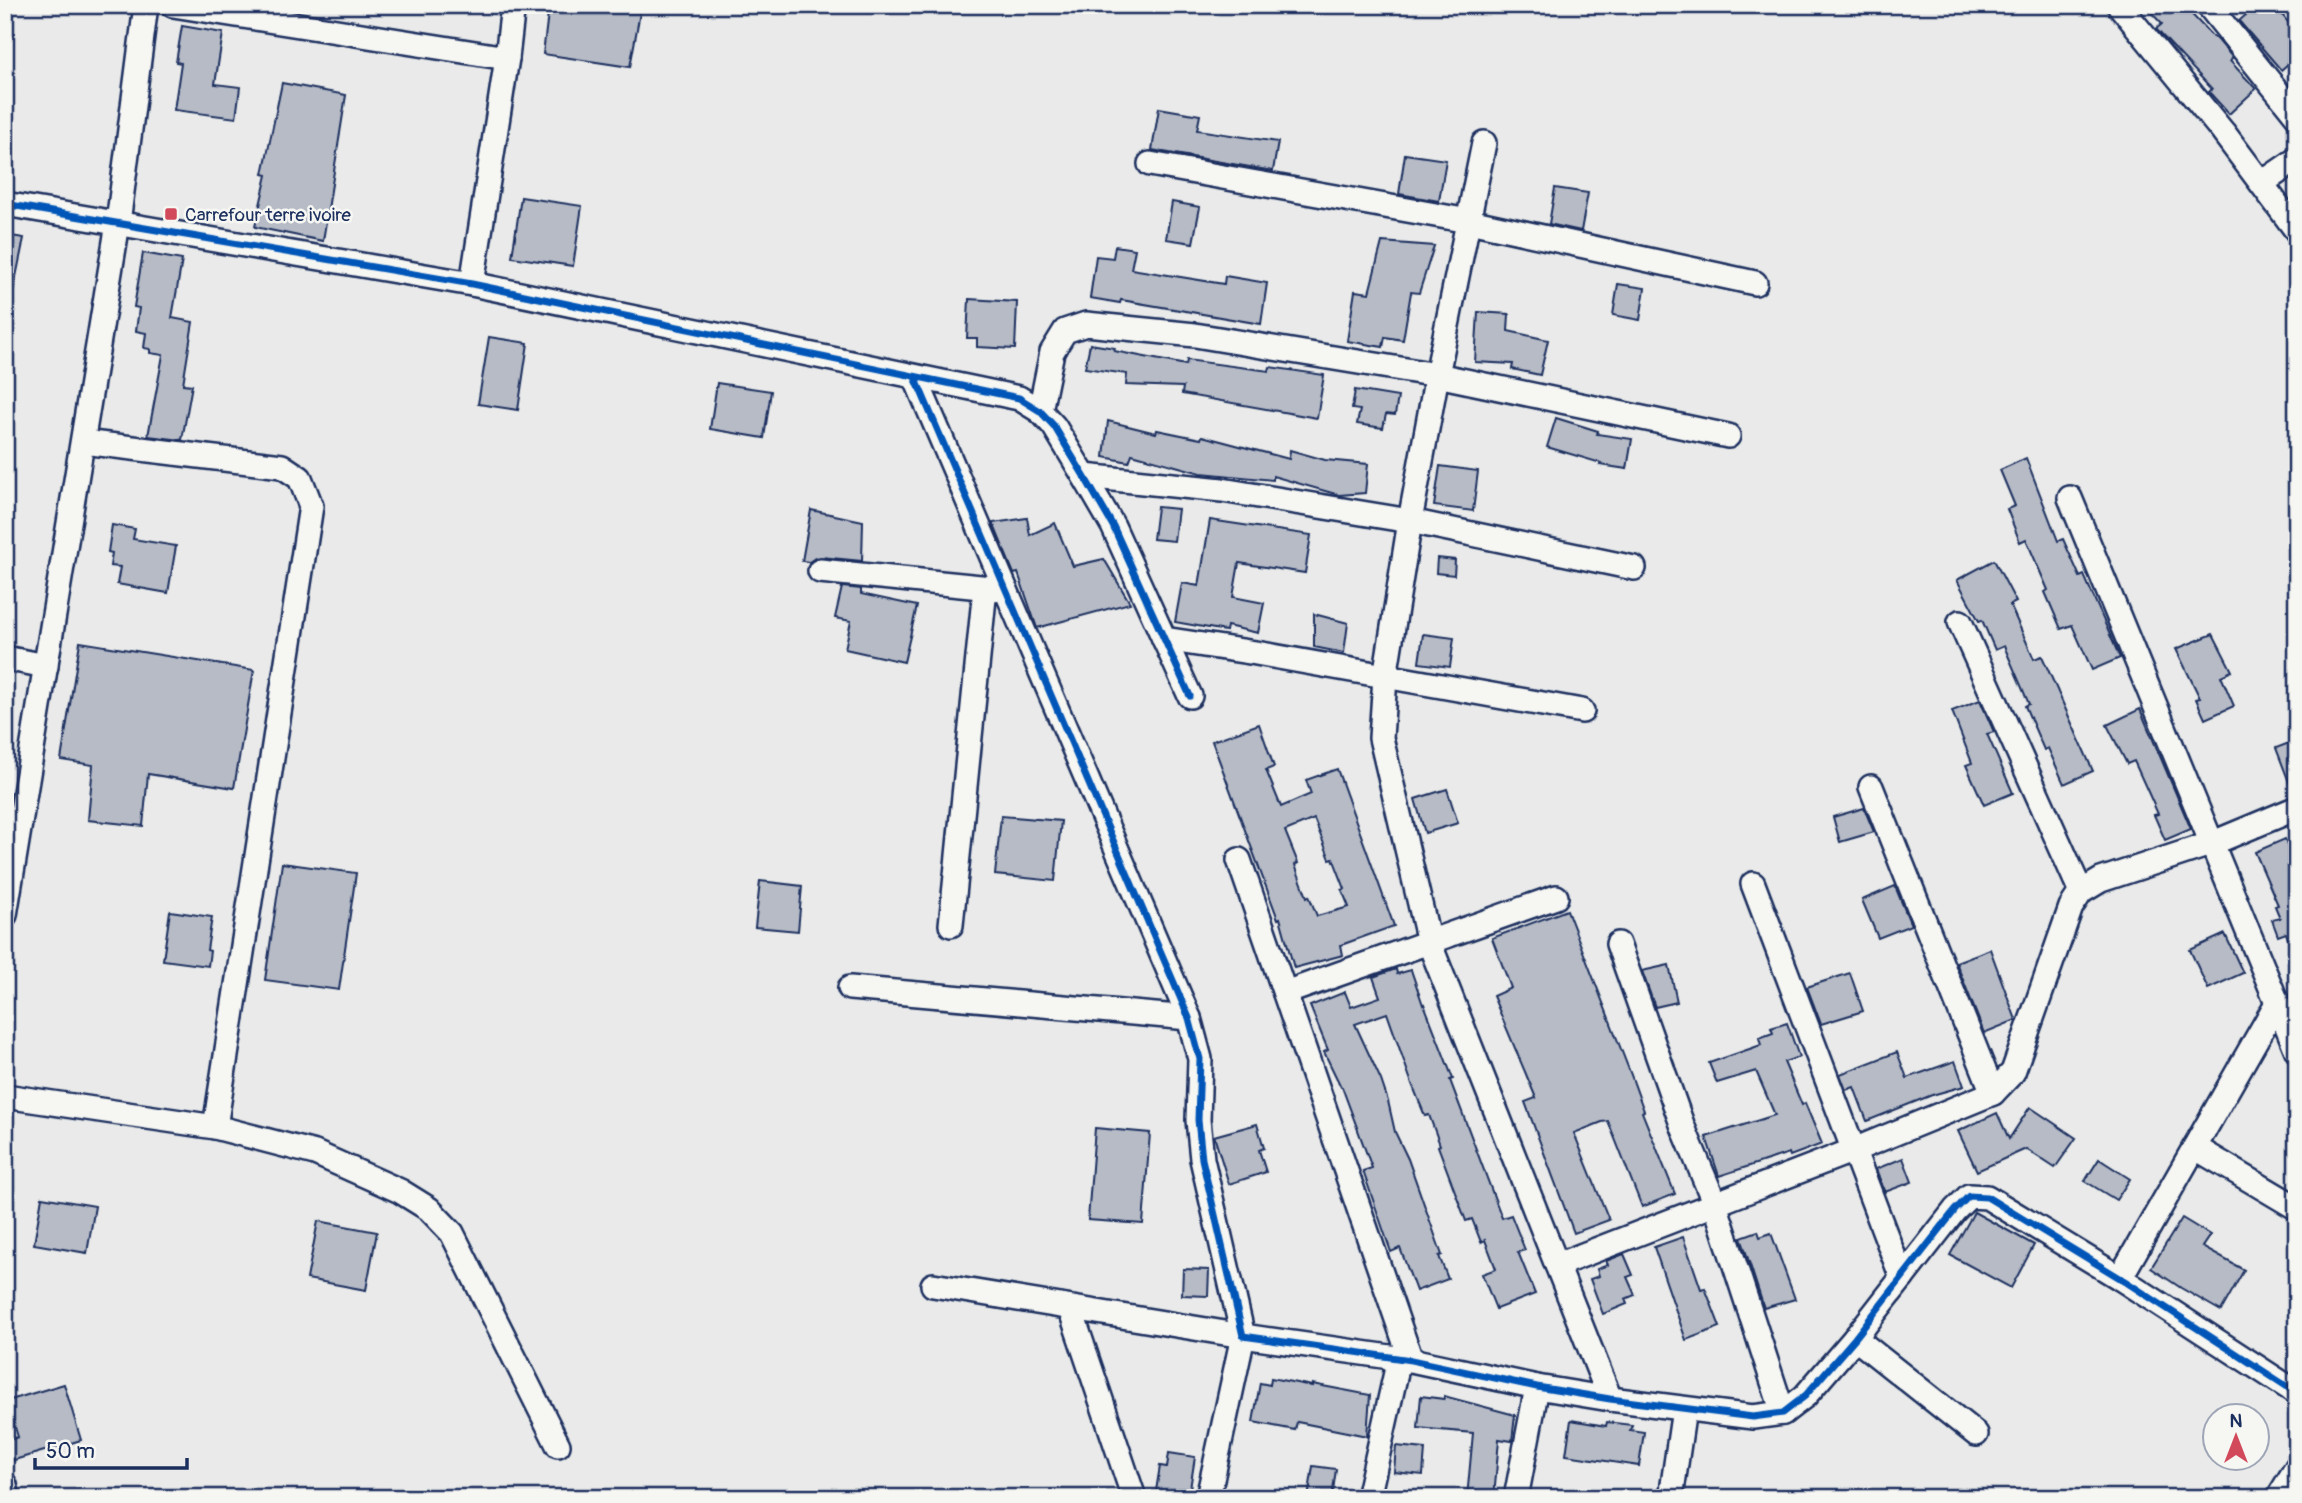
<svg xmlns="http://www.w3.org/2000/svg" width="2302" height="1503" font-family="Pangolin,sans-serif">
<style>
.building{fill:#b6bbc6;stroke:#1b2f5e;stroke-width:2;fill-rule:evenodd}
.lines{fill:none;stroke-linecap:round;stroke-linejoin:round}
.street-casing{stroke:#1b2f5e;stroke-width:28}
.street{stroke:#f6f6f2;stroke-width:23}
.cycleway-casing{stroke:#f6f6f2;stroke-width:11}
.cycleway{stroke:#0057b8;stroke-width:7}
.poi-dot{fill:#d1495b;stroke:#f6f6f2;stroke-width:2.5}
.labels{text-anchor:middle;stroke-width:5;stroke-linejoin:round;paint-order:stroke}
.poi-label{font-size:19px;fill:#1b2f5e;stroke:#f6f6f2;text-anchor:start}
</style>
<rect width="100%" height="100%" fill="#e9eae9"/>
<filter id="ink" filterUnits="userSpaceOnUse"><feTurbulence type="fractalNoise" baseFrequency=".0143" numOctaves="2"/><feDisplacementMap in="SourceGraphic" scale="14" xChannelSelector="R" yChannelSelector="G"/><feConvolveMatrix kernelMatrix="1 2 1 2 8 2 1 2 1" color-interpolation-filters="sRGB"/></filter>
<g filter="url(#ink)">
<!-- building -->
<g class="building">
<polygon points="549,5 630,5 641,7 630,67 543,54"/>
<polygon points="2144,5 2183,5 2212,36 2218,40 2233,58 2230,61 2256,89 2229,114 2209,92 2212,89 2156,29 2162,24"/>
<polygon points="2257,5 2274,5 2297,33 2297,56 2281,70 2239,21"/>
<polygon points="182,26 223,33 215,84 240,87 236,118 174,110 181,63 176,62"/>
<polygon points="282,83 346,95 323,241 255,227 267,175 263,174"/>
<polygon points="1159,108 1200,115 1197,130 1278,142 1273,171 1152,150"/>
<polygon points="1405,154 1446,160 1439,201 1399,194"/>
<polygon points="1555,188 1588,193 1581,231 1549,224"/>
<polygon points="521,197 582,206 573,266 512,257"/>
<polygon points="1172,202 1200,207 1193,243 1166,239"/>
<polygon points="5,235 24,238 13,292 5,291"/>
<polygon points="1382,242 1434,246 1419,293 1411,292 1403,340 1385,337 1383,347 1347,341 1355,291 1369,293"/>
<polygon points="1115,246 1135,249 1131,269 1224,284 1225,276 1267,283 1261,324 1121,300 1120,303 1090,298 1096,256 1113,258"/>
<polygon points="143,253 182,260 172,318 193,322 183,384 192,385 182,440 148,436 163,355 150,353 150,349 144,348 146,333 136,331 139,308 134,307"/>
<polygon points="1618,284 1645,288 1640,320 1613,315"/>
<polygon points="969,299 1017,302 1015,349 977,347 977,338 967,338"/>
<polygon points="1478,312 1509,314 1508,331 1548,340 1540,375 1512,369 1513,364 1475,362"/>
<polygon points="489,337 528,343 518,410 478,404"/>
<polygon points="1090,344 1115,348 1114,351 1186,365 1187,360 1269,371 1270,367 1324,375 1317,418 1182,394 1183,387 1126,385 1127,374 1085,368"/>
<polygon points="717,383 771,391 764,438 710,429"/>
<polygon points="1355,390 1398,397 1395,415 1386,414 1383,428 1357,424 1360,410 1352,409"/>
<polygon points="1556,418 1598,431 1597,434 1632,439 1627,469 1600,465 1601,463 1547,447"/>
<polygon points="1108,421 1156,433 1157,430 1201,439 1202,436 1289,459 1290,450 1325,460 1368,464 1365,493 1339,495 1273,476 1273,480 1201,473 1132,454 1129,462 1104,457"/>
<polygon points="2026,458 2058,541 2063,539 2080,577 2084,575 2120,658 2092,670 2072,625 2061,629 2045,592 2048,590 2026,539 2020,542 2007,509 2015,506 2000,470"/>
<polygon points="1440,466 1478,471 1473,511 1434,506"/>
<polygon points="1157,507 1178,509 1174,541 1153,539"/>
<polygon points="811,510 863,521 862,561 821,557 815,558 809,562 802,561"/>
<polygon points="1027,518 1030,535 1055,523 1073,566 1104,559 1130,603 1037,628 1018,573 1014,574 993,523"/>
<polygon points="1210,520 1311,535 1305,573 1239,563 1233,597 1264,603 1258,633 1227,626 1226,631 1175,622 1182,583 1199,586"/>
<polygon points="112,525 135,529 133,539 176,546 168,593 117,584 120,567 110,566 112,553 108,552"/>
<polygon points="1437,558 1455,560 1454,575 1436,573"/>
<polygon points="1994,560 2016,602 2010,605 2034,659 2042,656 2093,771 2064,784 2048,748 2044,750 2025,706 2029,704 2004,646 1995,650 1982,620 1979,621 1957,580"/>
<polygon points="842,587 861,589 861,594 917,606 904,662 845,649 851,621 835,618"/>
<polygon points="1314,614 1348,623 1344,653 1314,647"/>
<polygon points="1423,634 1454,638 1450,667 1419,663"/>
<polygon points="2213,634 2232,671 2221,676 2234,706 2205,719 2196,699 2200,698 2176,649"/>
<polygon points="80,642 254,670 234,788 148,774 143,826 88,820 93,765 61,760"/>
<polygon points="1980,700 1994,732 1987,734 2013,793 1984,805 1966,765 1972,763 1952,711"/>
<polygon points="2140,709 2191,829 2165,840 2154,815 2158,814 2134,761 2127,764 2107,725"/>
<path d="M 1259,724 L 1274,767 L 1266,770 L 1281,807 L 1311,794 L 1306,780 L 1337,769 L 1394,926 L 1341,945 L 1343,955 L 1294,968 L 1280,918 L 1278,919 L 1212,741 ZM 1314,819 L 1330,859 L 1333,858 L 1345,889 L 1342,890 L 1349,907 L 1317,916 L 1309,896 L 1307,897 L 1295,865 L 1298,863 L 1285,831 Z"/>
<polygon points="2297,740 2297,794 2294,795 2276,748"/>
<polygon points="1447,789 1458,823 1425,833 1415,799"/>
<polygon points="1864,808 1874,832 1840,842 1833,817"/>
<polygon points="1001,816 1061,821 1055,881 995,875"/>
<polygon points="2285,839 2297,867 2297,958 2295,959 2286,933 2278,936 2272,920 2280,918 2275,906 2278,905 2255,852"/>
<polygon points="282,863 356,873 339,990 265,980"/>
<polygon points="760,881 802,886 798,931 755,927"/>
<polygon points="1895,886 1911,925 1878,938 1862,900"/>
<polygon points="1567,910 1631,1075 1644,1111 1642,1112 1675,1194 1642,1207 1608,1121 1602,1122 1574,1133 1609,1220 1574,1233 1525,1102 1536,1098 1493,996 1511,988 1492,938"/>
<polygon points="170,911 212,917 207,950 210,951 208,966 163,960"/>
<polygon points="2225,934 2243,973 2208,989 2190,950"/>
<polygon points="1990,949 2016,1020 1984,1033 1956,962"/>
<polygon points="1669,965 1677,1002 1655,1007 1642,971"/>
<polygon points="1396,969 1397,974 1411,970 1423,1005 1424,1004 1453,1079 1450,1080 1502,1218 1511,1215 1525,1250 1518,1252 1535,1294 1496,1309 1482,1274 1496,1269 1485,1240 1481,1242 1472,1219 1466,1221 1438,1146 1440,1145 1429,1115 1425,1116 1412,1084 1387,1013 1355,1024 1381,1080 1388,1101 1395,1132 1408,1159 1442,1255 1439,1256 1448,1279 1416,1291 1400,1248 1391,1252 1363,1171 1372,1168 1342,1087 1341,1087 1324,1052 1328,1050 1310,1006 1345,992 1351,1007 1380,997 1373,977"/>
<polygon points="1850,973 1863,1011 1821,1024 1807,987"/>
<polygon points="1787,1023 1799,1057 1784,1062 1802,1105 1805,1103 1822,1144 1790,1156 1789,1153 1719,1176 1706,1137 1775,1115 1756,1071 1717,1083 1709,1063 1761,1045 1759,1038 1773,1033 1771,1028"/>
<polygon points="1897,1052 1907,1078 1955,1061 1964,1086 1932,1095 1867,1121 1854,1087 1846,1090 1840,1074"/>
<polygon points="2030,1107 2076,1138 2055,1168 2026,1149 1977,1171 1958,1131 1997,1113 2009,1139"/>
<polygon points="1257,1124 1264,1148 1259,1150 1266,1172 1229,1184 1214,1136"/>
<polygon points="1095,1128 1150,1133 1143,1224 1088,1220"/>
<polygon points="1903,1158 1912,1182 1885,1192 1876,1169"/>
<polygon points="2099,1159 2130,1179 2116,1200 2085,1181"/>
<polygon points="42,1197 95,1206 87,1253 34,1244"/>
<polygon points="1974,1212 2034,1245 2011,1288 1950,1255"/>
<polygon points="2182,1218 2210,1235 2202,1247 2244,1270 2221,1311 2181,1288 2151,1268"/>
<polygon points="318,1221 377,1232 366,1290 307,1279"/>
<polygon points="1758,1231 1760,1237 1771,1233 1795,1299 1764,1308 1741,1237"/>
<polygon points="1683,1237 1701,1289 1705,1288 1720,1327 1686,1340 1654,1247"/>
<polygon points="1624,1254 1633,1275 1627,1277 1635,1295 1625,1299 1627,1304 1603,1314 1590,1279 1599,1276 1597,1269 1608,1265 1606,1261"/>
<polygon points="1183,1269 1209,1270 1208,1296 1182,1295"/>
<polygon points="1271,1378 1312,1386 1312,1384 1370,1395 1367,1436 1297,1422 1295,1430 1253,1422 1260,1383 1270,1385"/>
<polygon points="64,1384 81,1440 11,1461 5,1441 18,1437 7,1401"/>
<polygon points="1421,1396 1444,1399 1444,1396 1515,1415 1512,1441 1499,1439 1494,1498 1467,1498 1473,1433 1418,1428"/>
<polygon points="1571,1420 1606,1426 1607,1422 1632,1425 1630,1430 1644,1432 1639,1466 1566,1455"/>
<polygon points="1396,1446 1425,1449 1423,1475 1394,1472"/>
<polygon points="1169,1453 1195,1457 1189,1495 1156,1491 1160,1466 1167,1467"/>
<polygon points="1313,1466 1336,1469 1332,1498 1308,1498"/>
</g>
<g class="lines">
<defs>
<g id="street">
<polyline points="173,5 507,58"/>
<polyline points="2119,5 2223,132 2297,231"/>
<polyline points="2208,5 2297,116"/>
<polyline points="1484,143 1437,375 1410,521 1385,677 1381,738 1429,942 1610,1399"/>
<polyline points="1150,164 1469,221 1755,283"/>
<polyline points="2262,183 2297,159"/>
<polyline points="5,204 472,284 1019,398 1040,411 1054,426 1084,476 1113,526 1190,696"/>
<polyline points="472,284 507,58 513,5"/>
<polyline points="915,377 1189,1018 1200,1059 1198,1120 1202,1159 1243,1336 1411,1360 1537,1387 1610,1399 1753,1417 1783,1413 1805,1396 1855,1338 1955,1210 1969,1196 1987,1197 2120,1278 2297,1393"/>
<polyline points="1040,411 1052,352 1065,331 1086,324 1195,335 1437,375 1728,436"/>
<polyline points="83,442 282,466 300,478 311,506 215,1127"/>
<polyline points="1084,476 1222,490 1410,521 1634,568"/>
<polyline points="2070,498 2297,1051"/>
<polyline points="820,571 1001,589"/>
<polyline points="1960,622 2081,892"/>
<polyline points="1164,639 1256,653 1582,711"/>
<polyline points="5,658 46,666"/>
<polyline points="1871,787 1993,1093"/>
<polyline points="1239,860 1411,1360"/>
<polyline points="1753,884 1902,1278"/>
<polyline points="5,915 118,223 146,5"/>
<polyline points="951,925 985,588"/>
<polyline points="1618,944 1683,1127 1715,1204 1783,1413"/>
<polyline points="850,988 1189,1018"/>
<polyline points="1285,993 1556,897"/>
<polyline points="5,1096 215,1127 315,1153 400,1191 429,1209 452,1233 558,1445"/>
<polyline points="2196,1148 2297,1208"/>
<polyline points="1557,1265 1854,1150 1993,1093 2013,1072 2071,907 2081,892 2101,880 2213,843 2297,808"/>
<polyline points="2120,1278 2277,1003"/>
<polyline points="933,1285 1243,1336 1208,1498"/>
<polyline points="1070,1308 1134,1498"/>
<polyline points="1855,1338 1976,1434"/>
<polyline points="5,1485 8,1498"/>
<polyline points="1368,1498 1399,1359"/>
<polyline points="1516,1498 1537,1387"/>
<polyline points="1671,1498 1684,1409"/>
<polyline points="2278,1498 2297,1467"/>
</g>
</defs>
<!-- street casing -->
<use href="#street" class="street-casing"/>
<!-- street -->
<use href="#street" class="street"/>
<defs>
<g id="cycleway">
<polyline points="5,204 472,284 1019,398 1040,411 1054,426 1084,476 1113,526 1190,696"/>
<polyline points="915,377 1189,1018 1200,1059 1198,1120 1202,1159 1243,1336 1411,1360 1537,1387 1610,1399 1753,1417 1783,1413 1805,1396 1855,1338 1955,1210 1969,1196 1987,1197 2120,1278 2297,1393"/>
</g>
</defs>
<!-- cycleway casing -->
<use href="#cycleway" class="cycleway-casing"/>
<!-- cycleway -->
<use href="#cycleway" class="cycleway"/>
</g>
</g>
<!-- markers -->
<rect class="poi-dot" x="164" y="207" width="14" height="14" rx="3.5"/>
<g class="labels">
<!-- poi labels -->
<g class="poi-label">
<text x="185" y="221">Carrefour terre ivoire</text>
</g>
</g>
<!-- margin -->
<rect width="2302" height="1503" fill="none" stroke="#f6f6f2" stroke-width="28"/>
<rect x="14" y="14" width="2274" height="1475" fill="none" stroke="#1b2f5e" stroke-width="2.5" filter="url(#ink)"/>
<!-- north arrow -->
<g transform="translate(2236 1437)"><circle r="33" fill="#f6f6f2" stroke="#9ea6b7" stroke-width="2"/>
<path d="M0-5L12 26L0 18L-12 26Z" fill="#d1495b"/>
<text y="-10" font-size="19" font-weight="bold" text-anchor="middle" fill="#1b2f5e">N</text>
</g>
<!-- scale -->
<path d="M35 1458v10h152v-10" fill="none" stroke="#1b2f5e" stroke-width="3.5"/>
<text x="46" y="1458" font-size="21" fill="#1b2f5e" stroke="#f6f6f2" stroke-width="5" paint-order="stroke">50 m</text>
</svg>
